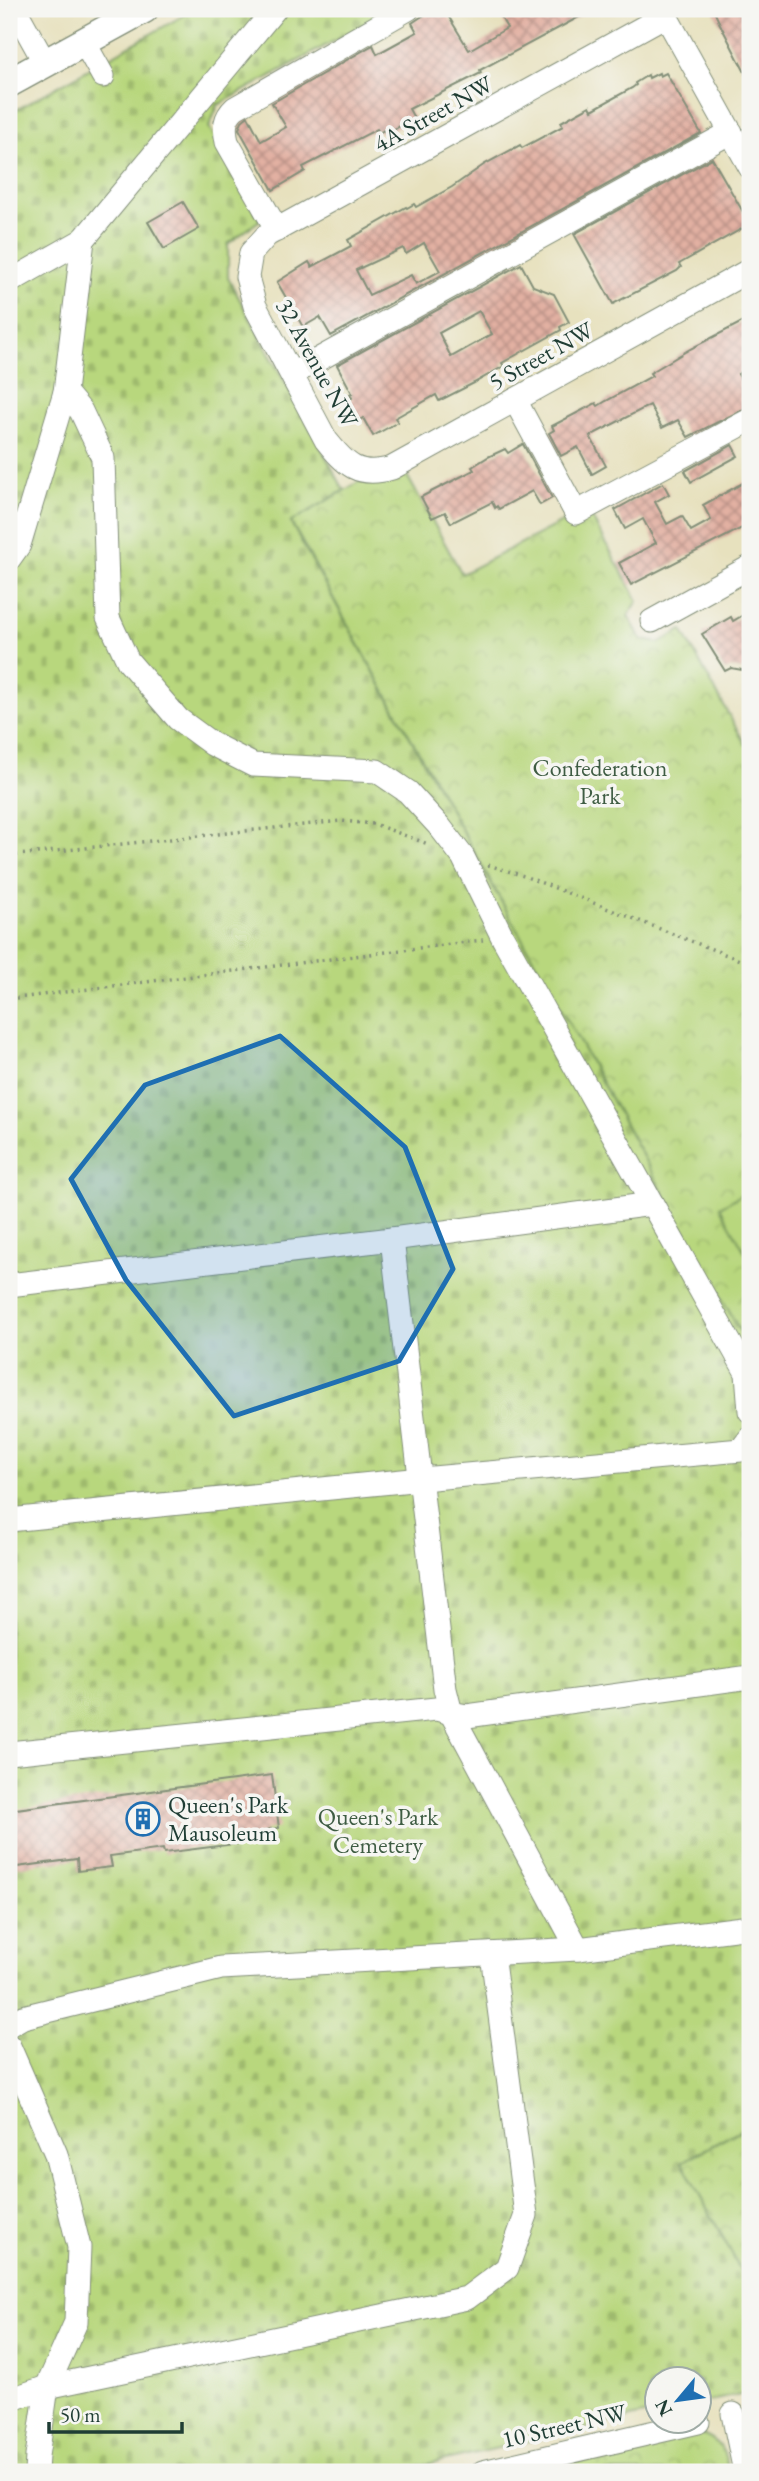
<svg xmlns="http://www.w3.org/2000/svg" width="759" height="2481" font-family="'EB Garamond',serif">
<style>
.cemetery{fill:url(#cemetery-stones);stroke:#6c8a58;stroke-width:2}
.park{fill:url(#park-crowns);stroke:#6c8a58;stroke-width:2}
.pitch{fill:#b8d77d;stroke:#6c8a58;stroke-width:2}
.building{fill:url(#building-cross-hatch);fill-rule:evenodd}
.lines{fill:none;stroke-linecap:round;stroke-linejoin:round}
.minor-casing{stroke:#838f79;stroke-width:25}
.major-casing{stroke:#838f79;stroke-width:31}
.path{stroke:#838f79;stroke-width:3.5;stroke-dasharray:2 5;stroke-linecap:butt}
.minor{stroke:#fff;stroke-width:23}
.major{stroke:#fff;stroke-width:28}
.marked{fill:#1f6fb2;fill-opacity:0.2;stroke:#1f6fb2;stroke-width:5;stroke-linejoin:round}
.labels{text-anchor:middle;stroke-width:7;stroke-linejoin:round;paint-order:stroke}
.street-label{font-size:24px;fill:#1f3d34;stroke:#f6f6f2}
.park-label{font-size:24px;fill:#3e5c43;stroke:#f6f6f2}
.poi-label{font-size:24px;fill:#1f3d34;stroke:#f6f6f2;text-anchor:start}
</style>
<defs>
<pattern id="cemetery-stones" width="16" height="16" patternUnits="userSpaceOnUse" patternTransform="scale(1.75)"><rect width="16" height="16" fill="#b8d77d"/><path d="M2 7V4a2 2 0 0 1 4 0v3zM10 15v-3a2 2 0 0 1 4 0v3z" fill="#9eb96d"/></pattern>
<pattern id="park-crowns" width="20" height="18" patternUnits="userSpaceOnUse" patternTransform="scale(1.75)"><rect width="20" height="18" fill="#b8d77d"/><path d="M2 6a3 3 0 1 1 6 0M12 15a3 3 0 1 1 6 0" fill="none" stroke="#9eb96d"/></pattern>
<pattern id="building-cross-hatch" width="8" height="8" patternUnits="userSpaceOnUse" patternTransform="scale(1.75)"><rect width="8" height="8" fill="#e2b0a2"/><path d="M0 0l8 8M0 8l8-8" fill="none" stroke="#b79085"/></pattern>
</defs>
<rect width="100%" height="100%" fill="#f6f6f2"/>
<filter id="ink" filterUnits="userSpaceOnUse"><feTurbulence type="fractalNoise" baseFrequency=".0143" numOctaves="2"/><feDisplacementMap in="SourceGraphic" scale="14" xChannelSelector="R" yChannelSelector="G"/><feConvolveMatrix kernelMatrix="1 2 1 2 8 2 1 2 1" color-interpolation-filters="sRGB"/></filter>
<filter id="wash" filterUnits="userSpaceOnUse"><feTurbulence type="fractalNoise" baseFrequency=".00686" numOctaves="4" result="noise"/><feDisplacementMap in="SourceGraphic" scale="28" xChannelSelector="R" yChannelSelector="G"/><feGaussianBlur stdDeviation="1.57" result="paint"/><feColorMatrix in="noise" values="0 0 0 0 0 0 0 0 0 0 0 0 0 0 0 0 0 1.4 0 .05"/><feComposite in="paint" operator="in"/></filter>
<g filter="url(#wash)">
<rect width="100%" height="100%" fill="#e7e1be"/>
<!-- cemetery -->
<polygon class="cemetery" points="195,9 392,9 218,105 209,127 260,220 228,244 228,278 344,490 291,523 750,1349 750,2125 682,2162 750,2288 750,2393 700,2403 700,2380 658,2380 657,2412 392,2472 9,2472 9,114"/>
<!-- park -->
<g class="park">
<polygon points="405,472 462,574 587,509 638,601 628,616 642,640 659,643 682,630 745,744 750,742 750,1349 291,522 362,480"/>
<polygon points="750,2125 750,2287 682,2162"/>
<path d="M 699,2433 C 721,2440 725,2451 729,2472 L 532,2472 Z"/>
</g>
<!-- pitch -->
<polygon class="pitch" points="750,1190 750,1261 720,1207"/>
<g id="blocks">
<!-- building -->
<g class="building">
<polygon points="433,9 444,9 469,50 507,28 496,9 594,9 480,70 481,73 409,109 414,118 386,134 384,130 379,133 377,129 303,167 305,171 273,190 239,129 242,121 248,116 261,141 286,127 272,103 373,45 377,54 417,32 412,23"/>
<polygon points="713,9 750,9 750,82 720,24"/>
<path d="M 659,73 L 660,76 L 666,73 L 701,133 L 331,336 L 320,317 L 303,327 L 277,282 L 309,262 L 312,267 L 351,246 L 348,240 L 406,207 L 407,208 L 414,204 L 416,207 L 452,187 L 485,164 L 520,145 L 522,148 L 563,126 L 561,122 L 590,106 L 592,110 L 632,88 L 636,85 L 635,83 L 648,75 L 649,78 ZM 424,243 L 440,271 L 416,284 L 411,275 L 369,295 L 356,270 L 403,248 L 406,254 Z"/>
<polygon points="712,158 750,224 679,264 681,267 677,271 613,304 574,234"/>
<polygon points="183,202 199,229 164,249 148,222"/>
<path d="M 521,264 L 533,286 L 554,294 L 569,322 L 560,327 L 561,330 L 502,363 L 504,366 L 474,383 L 439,401 L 436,395 L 395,418 L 398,422 L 373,436 L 363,418 L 355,423 L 344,403 L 352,398 L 350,394 L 352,393 L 337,365 ZM 479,311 L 492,334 L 451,357 L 439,333 Z"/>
<polygon points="750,318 750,366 738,374 750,395 750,406 688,437 678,420 662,428 650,405 590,436 606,466 592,474 578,447 561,456 549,433 554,430 552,426 596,403 598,406 606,401 652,376 650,373 690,349"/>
<polygon points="523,444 552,498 540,505 532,491 499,509 497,506 495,508 492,502 451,523 445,512 432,518 421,497 474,470 472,467 488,457 505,449 508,453"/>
<polygon points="732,445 738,456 691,482 685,471"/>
<polygon points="750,479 750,524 631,585 619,563 656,543 643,519 625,529 615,510 663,483 669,494 655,502 667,524 682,516 691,531 711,520 703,505"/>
<polygon points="750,611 750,658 748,668 742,670 731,668 725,671 702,634 731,617 733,621"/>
<polygon points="272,1775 279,1828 265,1830 266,1840 164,1853 163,1849 110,1856 112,1867 78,1871 77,1859 9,1868 9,1810"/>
</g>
</g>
</g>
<g filter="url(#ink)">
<use href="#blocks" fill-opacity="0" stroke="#838f79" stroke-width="2"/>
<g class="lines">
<defs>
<g id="minor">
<polyline points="15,9 45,63"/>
<polyline points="662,9 750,167"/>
<path d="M 666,15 L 267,235 L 251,253 L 247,277 L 255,306 L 326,440 C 346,465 358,478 392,468 L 750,270"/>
<polyline points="84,42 103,76"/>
<path d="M 277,230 L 227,142 C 224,128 224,118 235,108 L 408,9"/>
<polyline points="9,282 83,240 275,9"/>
<polyline points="292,374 731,132"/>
<polyline points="65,392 81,411 103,458 108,618 128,661 178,719 212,744 253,765 377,771 408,792 440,827 463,857 503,938 747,1373 750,1411"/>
<polyline points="515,400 576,513 750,420"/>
<polyline points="9,559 19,545 65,392 83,240"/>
<polyline points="652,621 750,567"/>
<polyline points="9,1285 392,1239 652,1204"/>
<polyline points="9,1520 422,1479 741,1450 750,1438"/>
<polyline points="451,1713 578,1949 750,1927"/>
<polyline points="451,1713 467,1716 750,1677"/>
<polyline points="9,1753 436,1709 451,1713 445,1689 392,1239"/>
<polyline points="9,2025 23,2017 221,1968 578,1949"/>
<polyline points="9,2046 56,2154 79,2247 76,2322 47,2387 37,2456 36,2472"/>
<polyline points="9,2400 47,2387 467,2298 507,2268 526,2215 492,1954"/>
<polyline points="733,2414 745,2472"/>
<polyline points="483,2472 698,2422"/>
</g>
<polyline id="major" points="9,83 144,9"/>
</defs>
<!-- minor casing -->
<use href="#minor" class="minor-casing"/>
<!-- major casing -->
<use href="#major" class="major-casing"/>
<!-- path -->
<g class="path">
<polyline points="9,856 341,821 374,824 428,844"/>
<polyline points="488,865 524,876 750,964"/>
<polyline points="9,999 483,940"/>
</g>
<!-- minor -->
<use href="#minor" class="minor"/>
<!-- major -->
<use href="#major" class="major"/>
</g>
</g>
<!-- marked area -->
<path class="marked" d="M 280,1036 L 405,1147 L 453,1269 L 399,1361 L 234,1416 L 126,1280 L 71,1179 L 145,1085 Z"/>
<!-- icons -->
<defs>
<symbol id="building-ring" viewBox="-11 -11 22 22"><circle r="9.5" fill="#f6f6f2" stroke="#1f6fb2" stroke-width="1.5"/><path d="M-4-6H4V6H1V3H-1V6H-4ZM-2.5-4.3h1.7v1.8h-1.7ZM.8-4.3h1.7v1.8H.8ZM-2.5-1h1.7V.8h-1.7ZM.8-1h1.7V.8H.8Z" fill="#1f6fb2"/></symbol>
</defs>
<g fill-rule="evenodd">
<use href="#building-ring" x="124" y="1800" width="38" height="38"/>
</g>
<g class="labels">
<!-- street labels -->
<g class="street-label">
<text transform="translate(433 114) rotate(-29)" y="8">4A Street NW</text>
<text transform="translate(541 356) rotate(-29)" y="8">5 Street NW</text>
<text transform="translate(317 363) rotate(61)" y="8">32 Avenue NW</text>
<text transform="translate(564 2426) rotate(-13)" y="8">10 Street NW</text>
</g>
<!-- park labels -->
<g class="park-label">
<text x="600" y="776">Confederation<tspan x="600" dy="28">Park</tspan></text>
<text x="378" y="1825">Queen's Park<tspan x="378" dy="28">Cemetery</tspan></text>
</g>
<!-- poi labels -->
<g class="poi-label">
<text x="168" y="1813">Queen's Park<tspan x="168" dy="28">Mausoleum</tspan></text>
</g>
</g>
<!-- margin -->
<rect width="759" height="2481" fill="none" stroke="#f6f6f2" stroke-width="35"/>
<!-- north arrow -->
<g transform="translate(678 2400) rotate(241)"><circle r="33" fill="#f6f6f2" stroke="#a0aca6" stroke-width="2"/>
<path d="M0-5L12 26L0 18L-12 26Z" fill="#1f6fb2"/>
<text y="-10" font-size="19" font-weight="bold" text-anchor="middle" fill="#1f3d34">N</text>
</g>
<!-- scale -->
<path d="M49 2422v10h133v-10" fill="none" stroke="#1f3d34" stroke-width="3.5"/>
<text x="60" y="2422" font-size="21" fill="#1f3d34" stroke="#f6f6f2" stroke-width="5" paint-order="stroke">50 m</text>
</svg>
